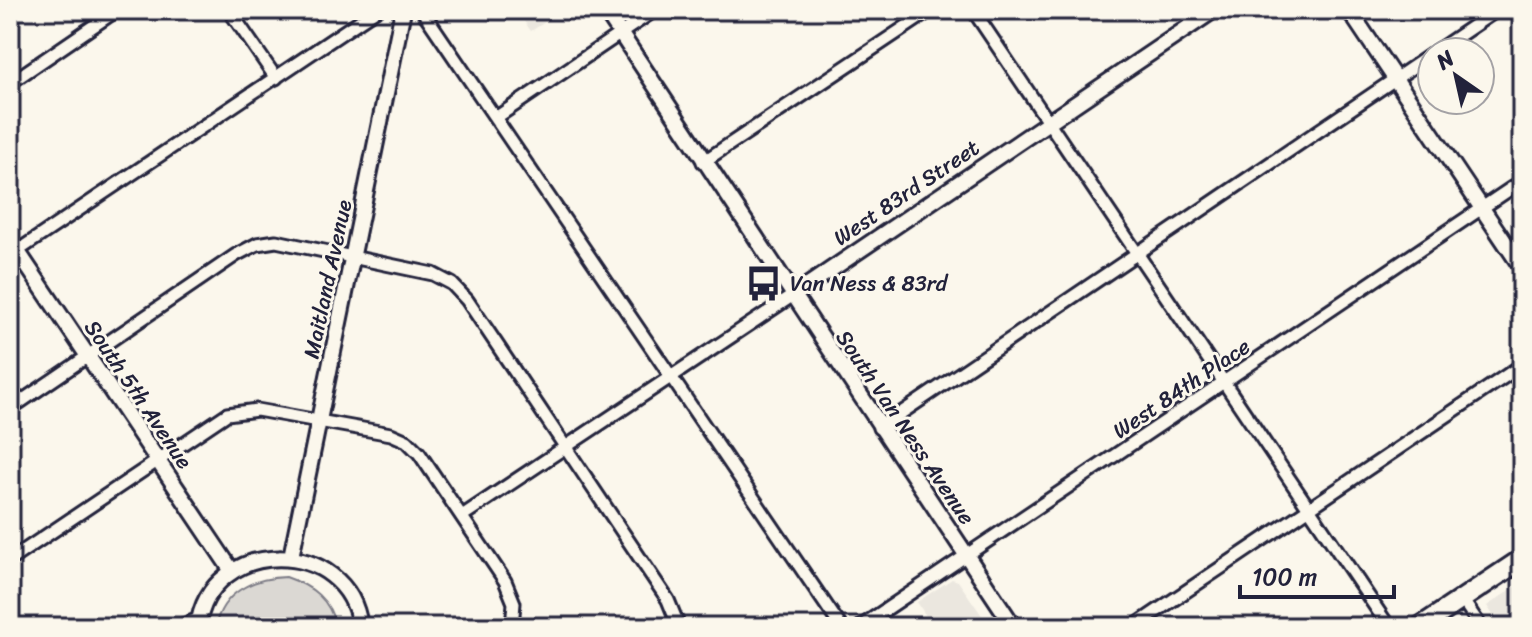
<svg xmlns="http://www.w3.org/2000/svg" width="1532" height="637" font-family="Sriracha,sans-serif">
<style>
.built{fill:#ebe7df}
.green{fill:#dbd8d3;stroke:#7e7d87;stroke-width:2}
.lines{fill:none;stroke-linecap:round;stroke-linejoin:round}
.minor-casing{stroke:#22223b;stroke-width:17}
.tertiary-casing{stroke:#22223b;stroke-width:20}
.primary-casing{stroke:#22223b;stroke-width:24}
.minor{stroke:#fbf7ec;stroke-width:11}
.tertiary{stroke:#fbf7ec;stroke-width:14}
.primary{stroke:#fbf7ec;stroke-width:18}
.labels{text-anchor:middle;stroke-width:6;stroke-linejoin:round;paint-order:stroke}
.street-label{font-size:22px;fill:#22223b;stroke:#fbf7ec}
.poi-label{font-size:22px;fill:#22223b;stroke:#fbf7ec;text-anchor:start}
</style>
<rect width="100%" height="100%" fill="#fbf7ec"/>
<filter id="ink" filterUnits="userSpaceOnUse"><feTurbulence type="fractalNoise" baseFrequency=".0125" numOctaves="2"/><feDisplacementMap in="SourceGraphic" scale="16" xChannelSelector="R" yChannelSelector="G"/><feConvolveMatrix kernelMatrix="1 2 1 2 8 2 1 2 1" color-interpolation-filters="sRGB"/></filter>
<g filter="url(#ink)">
<!-- built -->
<g class="built">
<polygon points="516,10 564,10 531,31"/>
<polygon points="952,579 958,581 990,627 933,627 917,602"/>
<polygon points="1522,582 1522,627 1501,627 1487,606"/>
</g>
<!-- green -->
<path class="green" d="M 286,577 C 312,586 330,599 336,627 L 215,627 C 223,592 252,578 286,577 Z"/>
<g class="lines">
<defs>
<g id="minor">
<polyline points="229,10 276,78"/>
<polyline points="422,10 841,627"/>
<polyline points="973,10 1389,627"/>
<polyline points="1435,52 1497,10"/>
<polyline points="10,83 117,10"/>
<polyline points="497,117 655,10"/>
<polyline points="703,162 931,10"/>
<polyline points="10,256 376,10"/>
<polyline points="10,409 236,255 257,244 276,241 433,274 452,284 467,300 668,600 679,627"/>
<polyline points="879,428 1432,54"/>
<polyline points="462,516 792,296"/>
<polyline points="10,560 227,414 257,410 391,434 407,441 419,453 505,581 514,603 512,627"/>
<polyline points="1462,599 1481,627"/>
<polyline points="177,627 199,619"/>
<polyline points="860,627 1522,181"/>
<polyline points="1133,627 1522,365"/>
</g>
<g id="tertiary">
<polyline points="605,10 1014,627"/>
<polyline points="1349,10 1522,268"/>
<polyline points="10,240 232,571"/>
<polyline points="792,296 1214,10"/>
<polyline points="291,557 403,10"/>
<path d="M 198,627 C 209,536 349,535 360,627"/>
</g>
<polyline id="primary" points="1420,627 1522,559"/>
</defs>
<!-- minor casing -->
<use href="#minor" class="minor-casing"/>
<!-- tertiary casing -->
<use href="#tertiary" class="tertiary-casing"/>
<!-- primary casing -->
<use href="#primary" class="primary-casing"/>
<!-- minor -->
<use href="#minor" class="minor"/>
<!-- tertiary -->
<use href="#tertiary" class="tertiary"/>
<!-- primary -->
<use href="#primary" class="primary"/>
</g>
</g>
<!-- icons -->
<defs>
<symbol id="bus-bare" viewBox="-9 -9 18 18"><path d="M-5-6H5V4H4V6H2V4H-2V6H-4V4H-5ZM-3.5-4V0h7V-4ZM-3.5 1.2v1.5H-2V1.2ZM2 1.2v1.5H3.5V1.2Z" fill="#22223b" stroke="#fbf7ec" stroke-width="2.5" paint-order="stroke"/></symbol>
</defs>
<g fill-rule="evenodd">
<use href="#bus-bare" x="738" y="258" width="51" height="51"/>
</g>
<g class="labels">
<!-- street labels -->
<g class="street-label">
<text transform="translate(906 192) rotate(-34)" y="8">West 83rd Street</text>
<text transform="translate(327 279) rotate(-78)" y="8">Maitland Avenue</text>
<text transform="translate(1181 388) rotate(-34)" y="8">West 84th Place</text>
<text transform="translate(139 394) rotate(56)" y="8">South 5th Avenue</text>
<text transform="translate(906 427) rotate(56)" y="8">South Van Ness Avenue</text>
</g>
<!-- poi labels -->
<g class="poi-label">
<text x="790" y="291">Van Ness &amp; 83rd</text>
</g>
</g>
<!-- margin -->
<rect width="1532" height="637" fill="none" stroke="#fbf7ec" stroke-width="40"/>
<rect x="20" y="20" width="1492" height="597" fill="none" stroke="#22223b" stroke-width="3" filter="url(#ink)"/>
<!-- north arrow -->
<g transform="translate(1456 76) rotate(326)"><circle r="38" fill="#fbf7ec" stroke="#a4a2a5" stroke-width="2"/>
<path d="M0-6L14 30L0 20L-14 30Z" fill="#22223b"/>
<text y="-12" font-size="22" font-weight="bold" text-anchor="middle" fill="#22223b">N</text>
</g>
<!-- scale -->
<path d="M1240 585v12h154v-12" fill="none" stroke="#22223b" stroke-width="4"/>
<text x="1252" y="585" font-size="24" fill="#22223b" stroke="#fbf7ec" stroke-width="6" paint-order="stroke">100 m</text>
</svg>
